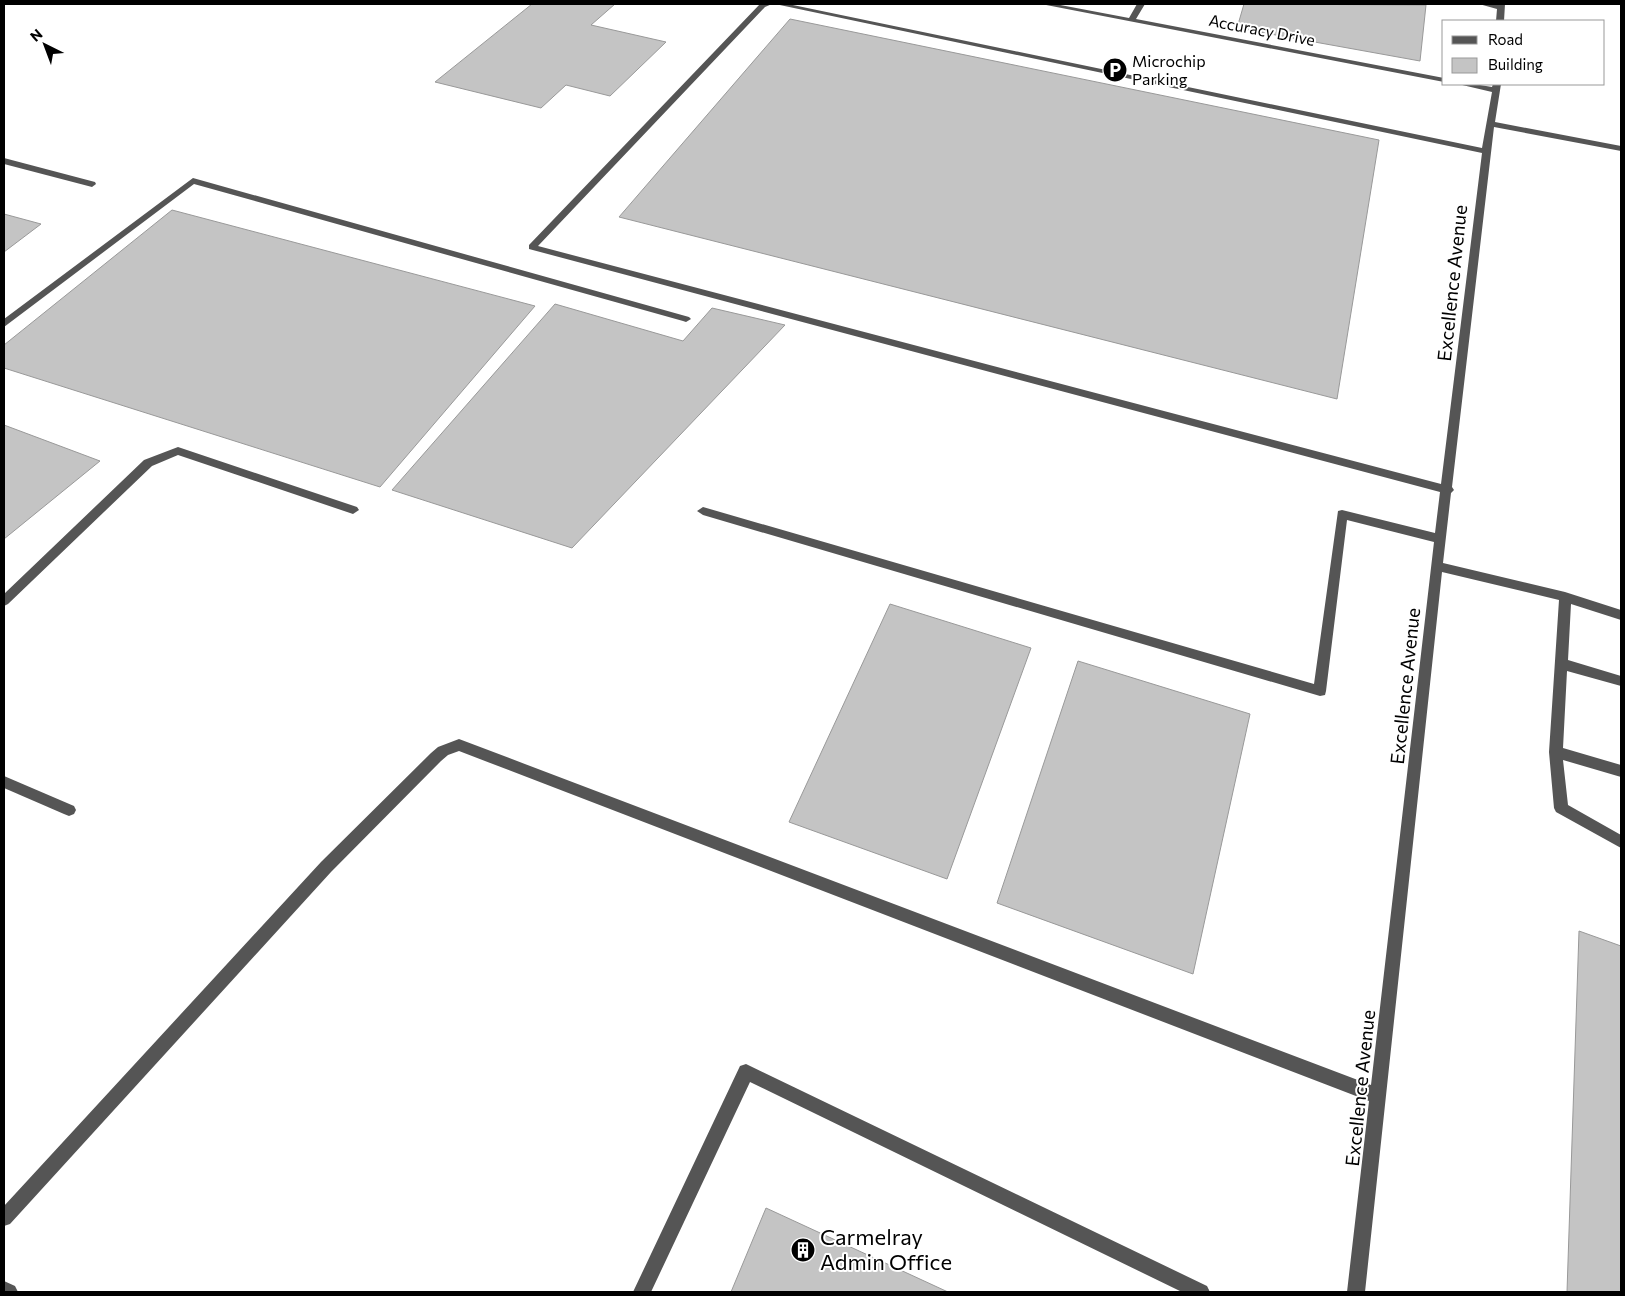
<svg xmlns="http://www.w3.org/2000/svg" width="1625" height="1296" font-family="Commissioner,sans-serif">
<style>
.building{fill:#c4c4c4;stroke:#999}
.lines{fill:none;stroke-linecap:round;stroke-linejoin:round}
.minor{fill:#555;fill-rule:evenodd}
.labels{text-anchor:middle;stroke-width:4;stroke-linejoin:round;paint-order:stroke}
.far-street-label{font-size:16px;fill:#000;stroke:#fff}
.far-poi-label{font-size:16px;fill:#000;stroke:#fff;text-anchor:start}
.street-label{font-size:19px;fill:#000;stroke:#fff}
.near-poi-label{font-size:22px;fill:#000;stroke:#fff;text-anchor:start}
</style>
<rect width="100%" height="100%" fill="#fff"/>
<!-- building -->
<g class="building">
<polygon points="532,4 615,4 591,25 666,42 610,96 566,85 541,108 435,82"/>
<polygon points="1244,4 1426,5 1420,61 1237,28"/>
<polygon points="790,19 1379,140 1337,399 619,217"/>
<polygon points="172,210 535,306 380,487 4,368 4,345"/>
<polygon points="4,214 41,224 4,252"/>
<polygon points="555,304 683,341 712,308 785,325 572,548 392,490"/>
<polygon points="4,425 100,461 4,539"/>
<polygon points="890,604 1031,648 947,879 789,822"/>
<polygon points="1078,661 1250,714 1193,974 997,903"/>
<polygon points="1579,931 1621,946 1621,1292 1567,1292"/>
<polygon points="766,1208 948,1292 731,1292"/>
</g>
<g class="lines">
<!-- minor -->
<g class="minor">
<polygon points="760,4 772,4 765,7 538,246 1441,484 1482,153 775,4 788,4 1482,148 1492,92 1458,84 1474,84 1492,87 1493,84 1501,84 1495,122 1621,146 1621,151 1494,127 1452,487 1454,490 1451,493 1443,563 1565,592 1621,610 1621,620 1571,604 1568,660 1621,676 1621,686 1567,671 1563,748 1621,765 1621,777 1563,760 1568,805 1621,835 1621,848 1556,812 1554,808 1549,752 1559,600 1442,572 1365,1292 1347,1292 1369,1101 459,751 448,755 441,761 331,872 10,1224 4,1226 4,1206 321,862 431,753 438,747 459,739 1371,1085 1434,542 1347,520 1326,691 1325,695 1320,696 703,515 697,511 703,507 1314,684 1338,511 1342,510 1435,533 1440,492 529,249 529,245"/>
<polygon points="1041,4 1055,4 1129,18 1137,4 1145,4 1136,19 1444,78 1444,82"/>
<polygon points="1479,4 1505,4 1504,21 1496,21 1497,9"/>
<polygon points="4,158 95,182 96,184 92,187 4,164"/>
<polygon points="193,178 689,317 691,319 686,322 683,321 194,184 4,327 4,319"/>
<polygon points="178,447 357,507 359,510 353,514 178,455 152,466 8,604 4,606 4,594 144,460"/>
<polygon points="4,776 74,806 76,810 74,814 69,816 64,814 4,788"/>
<polygon points="746,1064 1207,1286 1210,1292 1182,1292 750,1082 651,1292 633,1292 740,1066"/>
<polygon points="4,1281 15,1286 18,1292 4,1292"/>
</g>
</g>
<!-- icons -->
<defs>
<symbol id="parking-disc" viewBox="-11 -11 22 22"><circle r="9.5" fill="#000" stroke="#fff"/><path d="M-3.5-5.5H1a3.5 3.5 0 0 1 0 7H-1V5.5H-3.5ZM-1-3.4V-.6H.8a1.4 1.4 0 0 0 0-2.8Z" fill="#fff"/></symbol>
<symbol id="building-disc" viewBox="-11 -11 22 22"><circle r="9.5" fill="#000" stroke="#fff"/><path d="M-4-6H4V6H1V3H-1V6H-4ZM-2.5-4.3h1.7v1.8h-1.7ZM.8-4.3h1.7v1.8H.8ZM-2.5-1h1.7V.8h-1.7ZM.8-1h1.7V.8H.8Z" fill="#fff"/></symbol>
</defs>
<g fill-rule="evenodd">
<use href="#parking-disc" x="1101" y="56" width="28" height="28"/>
<use href="#building-disc" x="789" y="1236" width="28" height="28"/>
</g>
<g class="labels">
<!-- far-street labels -->
<g class="far-street-label">
<text transform="translate(1262 30) rotate(11)" y="6">Accuracy Drive</text>
</g>
<!-- far-poi labels -->
<g class="far-poi-label">
<text x="1132" y="67">Microchip<tspan x="1132" dy="18">Parking</tspan></text>
</g>
<!-- street labels -->
<g class="street-label">
<text transform="translate(1452 283) rotate(-84)" y="7">Excellence Avenue</text>
<text transform="translate(1405 686) rotate(-84)" y="7">Excellence Avenue</text>
<text transform="translate(1360 1088) rotate(-84)" y="7">Excellence Avenue</text>
</g>
<!-- near-poi labels -->
<g class="near-poi-label">
<text x="820" y="1245">Carmelray<tspan x="820" dy="25">Admin Office</tspan></text>
</g>
</g>
<!-- border -->
<rect width="1625" height="1296" fill="none" stroke="#000000" stroke-width="10"/>
<!-- legend -->
<rect x="1442" y="20" width="162" height="65" fill="#ffffff" stroke="#999999"/>
<rect x="1452" y="36" width="25" height="8" fill="#555555" stroke="#999999"/>
<text x="1488" y="45" font-size="15" fill="#000000">Road</text>
<rect x="1452" y="58" width="25" height="15" fill="#c4c4c4" stroke="#999999"/>
<text x="1488" y="70" font-size="15" fill="#000000">Building</text>
<!-- north arrow -->
<g transform="translate(45 45) rotate(318)" stroke="#ffffff" stroke-width="4" paint-order="stroke">
<path d="M0-4L9 19L0 12L-9 19Z" fill="#000000"/>
<text y="-8" font-size="14" font-weight="bold" text-anchor="middle" fill="#000000">N</text>
</g>
</svg>
